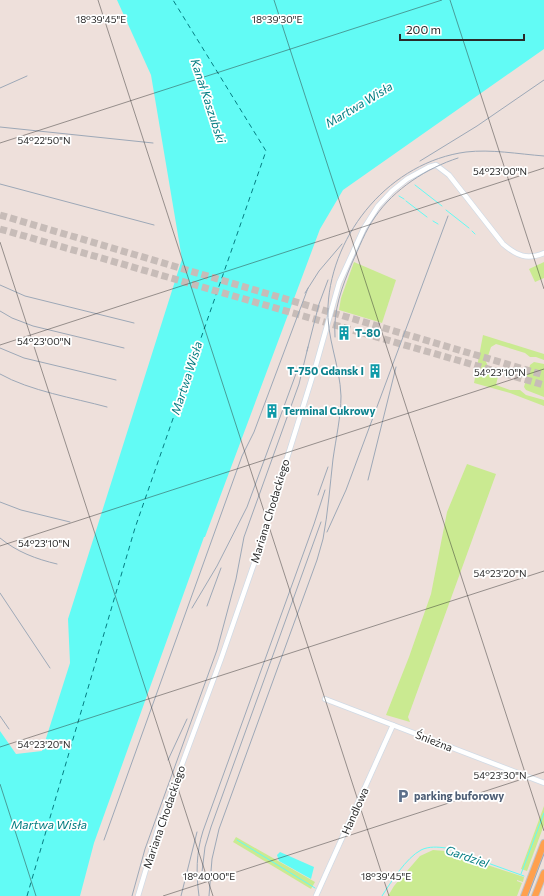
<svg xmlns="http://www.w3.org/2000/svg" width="544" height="896" font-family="Commissioner,sans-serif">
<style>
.green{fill:#caea91}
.water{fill:#62fbf5}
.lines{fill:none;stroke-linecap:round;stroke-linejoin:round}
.stream{stroke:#62fbf5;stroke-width:1}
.ferry{stroke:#047d82;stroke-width:1;stroke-dasharray:5 4;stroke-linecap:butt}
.highway-tunnel{stroke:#c7bcb8;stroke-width:7;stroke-dasharray:7 3.5;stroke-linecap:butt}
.minor-casing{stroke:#d0dae5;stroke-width:6}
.major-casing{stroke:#c3c3c3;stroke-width:8}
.minor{stroke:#fff;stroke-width:4.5}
.major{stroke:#ffa04e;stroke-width:6}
.tram{stroke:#9da8b7;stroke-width:1}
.rail{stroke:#9da8b7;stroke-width:1}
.ticks{fill:none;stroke:#2a2a2a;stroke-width:1;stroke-opacity:0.45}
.labels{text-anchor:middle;stroke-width:3.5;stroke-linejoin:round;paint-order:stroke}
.culture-label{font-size:11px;font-weight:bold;fill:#0d838f;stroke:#fff;text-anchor:start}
.street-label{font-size:11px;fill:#2a2a2a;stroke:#fff}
.service-label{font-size:11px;font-weight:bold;fill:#4e5e75;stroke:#fff;text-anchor:start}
.water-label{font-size:12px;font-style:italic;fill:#047d82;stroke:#fff}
.ticks-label{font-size:10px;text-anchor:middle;fill:#2a2a2a;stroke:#fff;stroke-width:3.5;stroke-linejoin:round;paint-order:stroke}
</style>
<rect width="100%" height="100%" fill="#eee0db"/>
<!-- green -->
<g class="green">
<polygon points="354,262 396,280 382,323 339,310 341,298"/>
<polygon points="544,262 544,278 535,282 529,269"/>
<polygon points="483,335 544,354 544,360 536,357 530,357 525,353 496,344 491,347 486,362 489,368 499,372 496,385 510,390 520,390 526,395 544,400 544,406 510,393 474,383"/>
<polygon points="534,362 544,364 544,397 526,390 524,387 530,365"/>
<polygon points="467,464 496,474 408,717 410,722 386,715 409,657 431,594 447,512"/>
<polygon points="544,806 544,825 527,871 521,869"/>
<polygon points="236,837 315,882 311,889 233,842"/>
<polygon points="433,850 445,851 524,877 523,882 517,880 517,881 522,883 517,896 388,896 394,886 420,856"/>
</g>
<!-- water -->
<g class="water">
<polygon points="117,0 544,0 544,49 343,190 320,229 205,537 204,537 94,843 80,896 0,896 0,731 16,754 42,751 70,663 68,619 182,259 151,75"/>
<polygon points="280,852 314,867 311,879 279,861 277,855"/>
</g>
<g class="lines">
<!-- stream -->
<g class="stream">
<polyline points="415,185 442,206"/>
<polyline points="399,196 404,199"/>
<polyline points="406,201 427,217"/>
<polyline points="446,210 469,228"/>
<polyline points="433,221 438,224"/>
<polyline points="472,231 475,234"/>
<polyline points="237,840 315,888"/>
<polyline points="521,874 544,813"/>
<path d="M 382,896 C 391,882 406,858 421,850 C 429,846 438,847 446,848 L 524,876"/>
</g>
<!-- ferry -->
<polyline class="ferry" points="27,896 135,528 266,151 173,0"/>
<!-- highway-tunnel -->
<g class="highway-tunnel">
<polyline points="0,215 544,375"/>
<polyline points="0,229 544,385"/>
</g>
<defs>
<g id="minor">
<polyline points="325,699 544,783"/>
<path d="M 138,896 L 158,829 L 221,659 L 256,558 L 316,365 L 339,283 L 364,228 L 378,206 L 392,191 L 407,179 L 429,167 L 436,165 L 449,175 L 503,244 C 517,256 527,260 544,253"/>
<polyline points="316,896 393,725"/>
</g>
<g id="major">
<polyline points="524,896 544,843"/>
<polyline points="535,896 544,873"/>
</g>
</defs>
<!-- minor casing -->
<use href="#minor" class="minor-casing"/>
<!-- major casing -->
<use href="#major" class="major-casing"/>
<!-- minor -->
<use href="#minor" class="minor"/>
<!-- major -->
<use href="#major" class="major"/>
<!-- tram -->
<polyline class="tram" points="528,896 544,854"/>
<!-- rail -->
<g class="rail">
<polyline points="0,88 27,76"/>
<polyline points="0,127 153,143"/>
<polyline points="420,161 477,126 544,80"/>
<polyline points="0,184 154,225"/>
<polyline points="0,285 25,296 134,323"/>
<polyline points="305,293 319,271 342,244"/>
<polyline points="0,311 12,318 33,326 124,348"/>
<path d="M 335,337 C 333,310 342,287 352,263 C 359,248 365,231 375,217 C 394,189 427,168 458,158"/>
<polyline points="0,348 24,358 116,380"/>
<polyline points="307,351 319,304 328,280"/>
<path d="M 0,374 C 30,391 74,398 107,407"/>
<polyline points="368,480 396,367"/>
<polyline points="318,495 328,467"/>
<polyline points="0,502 21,510 70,522"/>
<polyline points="327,532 346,490 448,216"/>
<path d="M 0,538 C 17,552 36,559 57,564"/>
<polyline points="0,593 50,668"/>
<polyline points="207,606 221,568"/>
<polyline points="192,608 217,566 247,507 297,371"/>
<polyline points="0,716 9,729"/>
<polyline points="168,760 187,719"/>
<polyline points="104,840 242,456 254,432 308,288"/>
<polyline points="202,872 205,847 211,827 321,522"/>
<polyline points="132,896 145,849 217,650 236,579 244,537 299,384 308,347"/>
<polyline points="181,896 197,832"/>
<path d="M 199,896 C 196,874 196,853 203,831 L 314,524 L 325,490"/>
<path d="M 209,896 L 212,859 L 219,829 L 317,560 L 323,539 C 328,513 330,485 333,459 C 336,438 341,416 341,396 C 340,365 326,337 328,306 C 332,232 391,162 466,152 C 491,149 518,154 544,156"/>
</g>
</g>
<!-- ticks -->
<path class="ticks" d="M 98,0 L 389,896M 274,0 L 544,831M 450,0 L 544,289M 0,143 L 442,0M 0,242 L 213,896M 0,345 L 544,168M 0,546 L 544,369M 0,747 L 544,571M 0,784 L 36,896M 163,896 L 544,772"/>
<!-- icons -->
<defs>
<symbol id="building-bare" viewBox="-9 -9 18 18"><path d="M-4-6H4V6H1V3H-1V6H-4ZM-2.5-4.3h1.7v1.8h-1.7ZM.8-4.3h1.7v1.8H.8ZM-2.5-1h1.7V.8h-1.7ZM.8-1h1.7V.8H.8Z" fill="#0f9aa8" stroke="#fff" stroke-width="2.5" paint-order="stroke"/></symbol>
<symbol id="parking-bare" viewBox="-9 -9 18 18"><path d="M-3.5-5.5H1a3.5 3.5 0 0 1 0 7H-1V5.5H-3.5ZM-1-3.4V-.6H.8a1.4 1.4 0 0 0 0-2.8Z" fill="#5c6f8a" stroke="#fff" stroke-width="2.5" paint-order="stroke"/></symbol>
</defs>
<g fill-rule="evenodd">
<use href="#building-bare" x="334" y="323" width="20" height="20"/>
<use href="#building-bare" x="365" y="361" width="20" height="20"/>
<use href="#building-bare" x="262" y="401" width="20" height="20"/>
<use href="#parking-bare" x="393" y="786" width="20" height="20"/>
</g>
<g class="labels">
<!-- culture labels -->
<g class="culture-label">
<text x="355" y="337">T-80</text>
<text x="364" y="375" text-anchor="end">T-750 Gdansk I</text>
<text x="283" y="415">Terminal Cukrowy</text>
</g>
<!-- street labels -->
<g class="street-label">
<text transform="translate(270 511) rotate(-73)" y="4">Mariana Chodackiego</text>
<text transform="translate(434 741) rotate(21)" y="4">Śnieżna</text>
<text transform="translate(355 811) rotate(-66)" y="4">Handlowa</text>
<text transform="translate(164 817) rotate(-71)" y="4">Mariana Chodackiego</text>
</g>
<!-- service labels -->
<g class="service-label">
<text x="414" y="800">parking buforowy</text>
</g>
<!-- water labels -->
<g class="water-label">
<text transform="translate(208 101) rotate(72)" y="4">Kanał Kaszubski</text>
<text transform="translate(359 105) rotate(-31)" y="4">Martwa Wisła</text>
<text transform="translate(187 378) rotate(-72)" y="4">Martwa Wisła</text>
<text x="49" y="829">Martwa Wisła</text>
<text transform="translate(467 857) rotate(19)" y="4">Gardziel</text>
</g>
</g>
<g class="ticks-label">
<text x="101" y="23">18°39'45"E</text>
<text x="277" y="23">18°39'30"E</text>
<text x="44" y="144">54°22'50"N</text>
<text x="500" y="175">54°23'00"N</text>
<text x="44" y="345">54°23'00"N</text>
<text x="500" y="376">54°23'10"N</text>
<text x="44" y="547">54°23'10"N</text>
<text x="500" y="577">54°23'20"N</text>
<text x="44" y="748">54°23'20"N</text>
<text x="500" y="779">54°23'30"N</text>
<text x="209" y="880">18°40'00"E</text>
<text x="386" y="880">18°39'45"E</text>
</g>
<!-- scale -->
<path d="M400 34v6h124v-6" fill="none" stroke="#2a2a2a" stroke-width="2"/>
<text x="406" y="34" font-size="12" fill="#2a2a2a" stroke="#ffffff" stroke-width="3" paint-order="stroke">200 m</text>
</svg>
